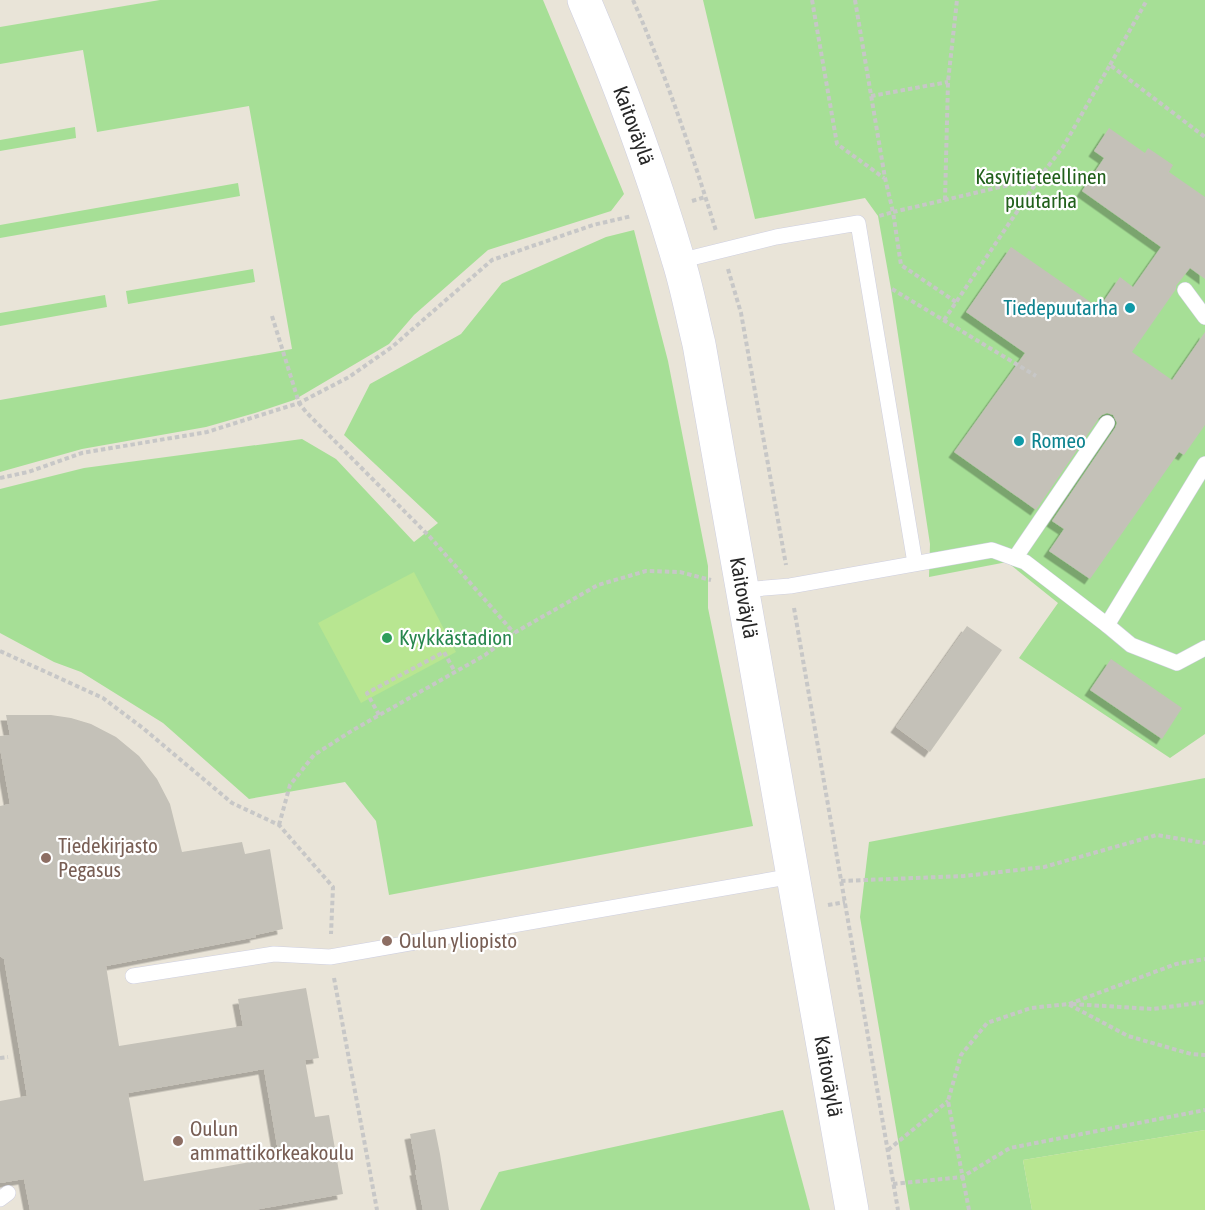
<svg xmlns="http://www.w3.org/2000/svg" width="1205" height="1210" font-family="'Asap Condensed',sans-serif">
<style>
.green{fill:#a6df96}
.pitch{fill:#b8e691}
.building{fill:#c4c1b8;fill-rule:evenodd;filter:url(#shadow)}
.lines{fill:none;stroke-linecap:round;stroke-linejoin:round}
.service-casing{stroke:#cecfe0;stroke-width:16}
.tertiary-casing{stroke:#cecfe0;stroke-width:34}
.path{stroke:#c7c7c7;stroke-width:4;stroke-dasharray:4.5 3;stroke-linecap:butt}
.service{stroke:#fff;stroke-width:15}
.tertiary{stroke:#fff;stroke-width:33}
.culture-dot{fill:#0f9aa8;stroke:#fff;stroke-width:2}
.leisure-dot{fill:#2e9e5b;stroke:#fff;stroke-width:2}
.education-dot{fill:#8d6e63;stroke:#fff;stroke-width:2}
.labels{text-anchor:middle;stroke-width:4.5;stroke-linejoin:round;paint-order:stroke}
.street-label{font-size:21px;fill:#272727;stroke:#fff}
.park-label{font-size:21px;fill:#21601b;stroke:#fff}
.culture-label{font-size:21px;fill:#0d838f;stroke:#fff;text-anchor:end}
.leisure-label{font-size:21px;fill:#27864d;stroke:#fff;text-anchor:start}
.education-label{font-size:21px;fill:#785e54;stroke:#fff;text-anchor:start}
</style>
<defs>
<filter id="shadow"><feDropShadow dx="-5.5" dy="5.5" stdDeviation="0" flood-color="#0004"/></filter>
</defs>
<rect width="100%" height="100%" fill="#e9e4d8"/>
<!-- green -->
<g class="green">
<polygon points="160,0 543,0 624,194 611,211 488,250 414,315 389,344 294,400 255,413 206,427 82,449 0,472 0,400 292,349 249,106 97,132 83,50 0,64 0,27"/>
<polygon points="703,0 1205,0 1205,734 1170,758 1019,658 1058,603 1007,562 929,577 930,544 891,289 878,216 865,198 755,219"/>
<polygon points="75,127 76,138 0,151 0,140"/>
<polygon points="238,183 240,196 0,238 0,225"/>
<polygon points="634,230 668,361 708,566 708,608 753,826 389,895 376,821 345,782 249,799 163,723 81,672 54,662 0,633 0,489 84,468 302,439 336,459 414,542 438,523 344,435 370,384 461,334 502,283 606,237"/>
<polygon points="253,269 255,282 128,304 126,291"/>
<polygon points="105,295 107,307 0,326 0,313"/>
<polygon points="1205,778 1205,1130 1023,1160 1032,1210 910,1210 860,917 869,842"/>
<polygon points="783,1110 810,1210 480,1210 499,1172"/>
</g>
<!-- pitch -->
<g class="pitch">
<polygon points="414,572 456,652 361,703 318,623"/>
<polygon points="1205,1130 1205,1210 1032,1210 1023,1160"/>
</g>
<!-- building -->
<g class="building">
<polygon points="1109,128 1145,153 1148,148 1173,165 1169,172 1205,197 1205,279 1190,268 1176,286 1176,289 1132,352 1172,380 1205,332 1205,425 1184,455 1179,452 1090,579 1049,551 1064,529 1052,521 1115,428 1117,423 1113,415 1107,413 1102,415 1099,418 1036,510 954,452 1025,353 966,312 1011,247 1099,308 1120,277 1133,287 1161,247 1082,191 1104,158 1094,151"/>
<polygon points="967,626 1002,650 930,752 896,727"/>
<polygon points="1111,659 1182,708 1162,739 1090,690"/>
<path d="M 6,715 L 51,715 L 71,718 L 91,724 L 116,737 L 139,756 L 157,779 L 170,804 L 182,852 L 242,842 L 245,854 L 270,849 L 283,929 L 255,935 L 256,937 L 106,966 L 119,1046 L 243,1026 L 238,999 L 306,988 L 319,1058 L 305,1060 L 315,1117 L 329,1115 L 343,1194 L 254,1210 L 30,1210 L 24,1179 L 0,1183 L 0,1101 L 27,1096 L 4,959 L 0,956 L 0,806 L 10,804 L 0,748 L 0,736 L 10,735 ZM 264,1069 L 279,1157 L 144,1181 L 128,1093 Z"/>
<polygon points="435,1129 440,1154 449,1210 423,1210 415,1170 417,1170 410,1134"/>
</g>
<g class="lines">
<defs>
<g id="service">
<polyline points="679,261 776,237 858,223 915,563"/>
<polyline points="1185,290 1205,317"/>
<polyline points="1015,558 1107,423"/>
<polyline points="742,590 790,586 992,550 1025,562 1107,625 1205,464"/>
<polyline points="1107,625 1131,645 1177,663 1205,648"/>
<polyline points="133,976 274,954 330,957 793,876"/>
<polyline points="0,1199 8,1193"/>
</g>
<g id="tertiary">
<path id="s1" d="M 584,0 C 620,84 652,171 678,259 C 687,287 692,316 699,344 L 852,1210"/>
</g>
</defs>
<!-- service casing -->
<use href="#service" class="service-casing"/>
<!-- tertiary casing -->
<use href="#tertiary" class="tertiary-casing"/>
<!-- path -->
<g class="path">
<path d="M 633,0 C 666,75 692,153 716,231"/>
<polyline points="812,0 837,144 884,178"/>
<polyline points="855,0 885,178 893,212 879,216"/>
<polyline points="1110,65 1147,0"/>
<polyline points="871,96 948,82"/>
<polyline points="945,200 948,82 957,0"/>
<polyline points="692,201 705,197"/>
<polyline points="728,269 741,313 786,565"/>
<polyline points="892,289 1036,376"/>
<polyline points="956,302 901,265 893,212 1039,178 1063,147 1110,65 1205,137"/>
<polyline points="272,316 299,403 306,412 430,537 514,633"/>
<polyline points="944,320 1039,179"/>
<polyline points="0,478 28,472 82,453 207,432 299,403 349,377 392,347 492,260 593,225 632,216"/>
<polyline points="794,608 898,1210"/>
<polyline points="0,651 103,698 144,729 232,803 279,825 333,887 331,934"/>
<polyline points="379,715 367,693 444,652 455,672"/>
<polyline points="279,825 290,785 314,755 353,730 485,655 514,633 598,585 646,571 680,572 711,580"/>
<polyline points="841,881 964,876 1044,867 1157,835 1205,843"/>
<polyline points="828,905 845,902"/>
<polyline points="334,978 377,1210"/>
<polyline points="1069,1004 1176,964 1205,959"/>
<polyline points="1072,1004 1153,1009 1205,1002"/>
<polyline points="0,1058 8,1057"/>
<polyline points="888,1150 948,1101"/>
<polyline points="893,1184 962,1177 1010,1148 1205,1110"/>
<polyline points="969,1210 948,1101 961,1055 987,1023 1031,1008 1068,1004 1128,1036 1191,1054 1205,1055"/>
</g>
<!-- service -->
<use href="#service" class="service"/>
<!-- tertiary -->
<use href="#tertiary" class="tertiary"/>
</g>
<!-- markers -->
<g class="culture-dot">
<circle cx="1130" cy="308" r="6"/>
<circle cx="1019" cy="441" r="6"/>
</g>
<circle class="leisure-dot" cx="387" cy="638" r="6"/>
<g class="education-dot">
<circle cx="46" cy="858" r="6"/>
<circle cx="387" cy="941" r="6"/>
<circle cx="178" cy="1141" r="6"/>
</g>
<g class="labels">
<!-- street labels -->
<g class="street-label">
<text dy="7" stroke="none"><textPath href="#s1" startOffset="135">Kaitoväylä</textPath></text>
<text dy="7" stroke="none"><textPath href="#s1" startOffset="621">Kaitoväylä</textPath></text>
<text dy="7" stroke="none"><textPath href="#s1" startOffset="1107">Kaitoväylä</textPath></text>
</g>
<!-- park labels -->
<g class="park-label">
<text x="1041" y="184">Kasvitieteellinen<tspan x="1041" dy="24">puutarha</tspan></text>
</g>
<!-- culture labels -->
<g class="culture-label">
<text x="1118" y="315">Tiedepuutarha</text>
<text x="1031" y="448" text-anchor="start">Romeo</text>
</g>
<!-- leisure labels -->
<g class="leisure-label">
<text x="399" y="645">Kyykkästadion</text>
</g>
<!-- education labels -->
<g class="education-label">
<text x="58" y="853">Tiedekirjasto<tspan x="58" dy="24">Pegasus</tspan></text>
<text x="399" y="948">Oulun yliopisto</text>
<text x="190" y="1136">Oulun<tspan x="190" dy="24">ammattikorkeakoulu</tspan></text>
</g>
</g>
</svg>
